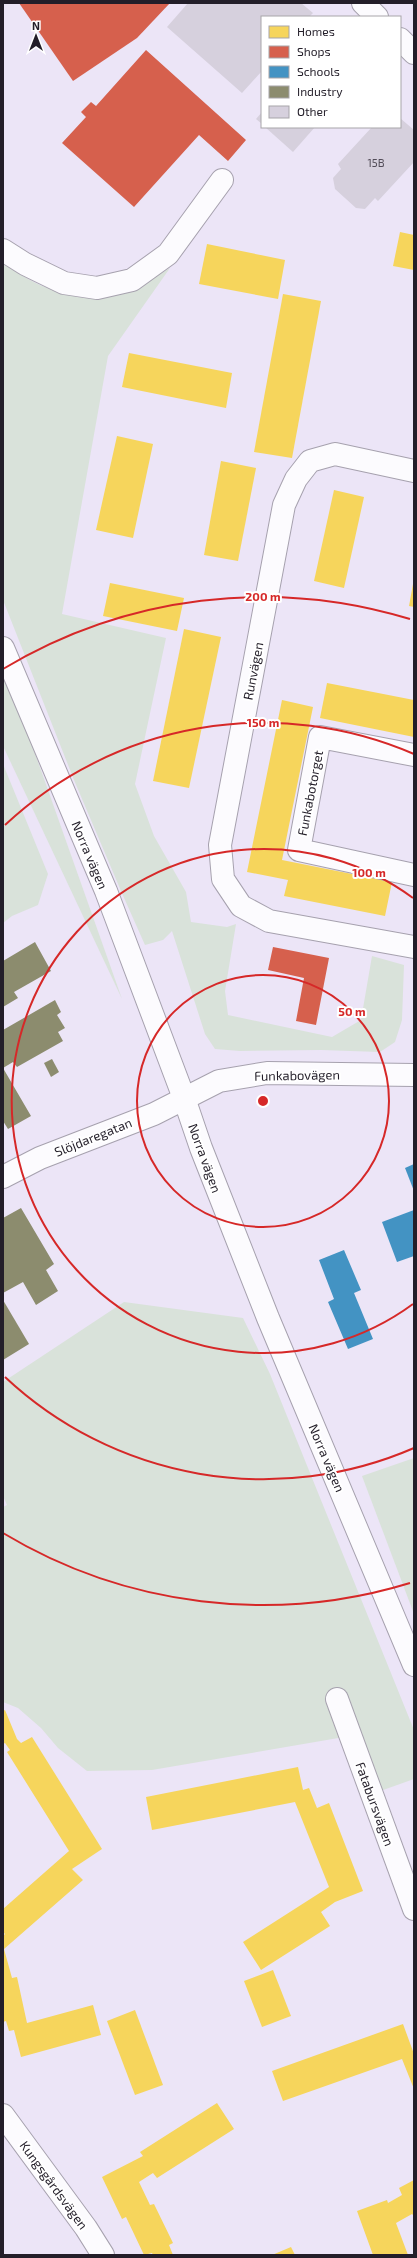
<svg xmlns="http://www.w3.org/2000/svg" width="417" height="2258" font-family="'Exo 2',sans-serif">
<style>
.green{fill:#d9e2da}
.homes{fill:#f6d55c}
.shops{fill:#d6604d}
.schools{fill:#4393c3}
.industry{fill:#8c8c6e}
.building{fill:#d6d0dd}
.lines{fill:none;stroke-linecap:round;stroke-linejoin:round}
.minor-casing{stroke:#a6a1ae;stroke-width:24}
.major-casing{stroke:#a6a1ae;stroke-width:24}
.minor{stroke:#fcfbfe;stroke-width:22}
.major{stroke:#fcfbfe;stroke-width:22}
.ring{fill:none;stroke:#d62828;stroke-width:2}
.labels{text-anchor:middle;stroke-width:4;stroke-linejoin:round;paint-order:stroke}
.number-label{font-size:11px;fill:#524c58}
.street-label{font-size:13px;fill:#231e29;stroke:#fff}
.centre{fill:#d62828;stroke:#fff;stroke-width:2}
.ring-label{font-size:12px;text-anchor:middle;font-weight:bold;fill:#d62828;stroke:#fff;stroke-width:4;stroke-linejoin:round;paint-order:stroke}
</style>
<rect width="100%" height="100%" fill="#ece5f7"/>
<!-- green -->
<g class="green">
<path d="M 3,262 C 34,287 77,304 118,295 C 137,290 153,278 170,268 L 108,356 L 62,614 L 166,638 L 135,784 L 154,836 L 186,892 L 191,922 L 227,927 L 236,924 L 225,991 L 228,1015 L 332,1037 L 361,1020 L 372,956 L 404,965 L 402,1020 L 395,1042 L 380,1052 L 321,1050 L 240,1051 L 215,1049 L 205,1034 L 172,931 L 163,940 L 145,945 L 121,891 L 74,780 L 3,600 Z"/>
<polygon points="3,670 14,694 122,999 3,746"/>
<polygon points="3,764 48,874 38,905 12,916 3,923"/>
<polygon points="124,1302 243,1318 270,1374 414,1730 414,1779 372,1794 350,1736 152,1770 87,1771 58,1748 41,1728 18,1708 3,1702 3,1507 7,1505 3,1496 3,1382"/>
<polygon points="414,1458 414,1614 362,1476"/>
</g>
<!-- homes -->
<g class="homes">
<polygon points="400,232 414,235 414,270 393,266"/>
<polygon points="207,244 285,260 278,299 199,284"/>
<polygon points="283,294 321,301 292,458 254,452"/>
<polygon points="129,353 232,373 226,408 122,387"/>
<polygon points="117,436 153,444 133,538 96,530"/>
<polygon points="221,461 256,468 238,561 204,555"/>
<polygon points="334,490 364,497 344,588 314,581"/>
<polygon points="110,583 184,598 177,631 103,616"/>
<polygon points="413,584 414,584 414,607 409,606"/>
<polygon points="184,629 221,637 189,788 153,781"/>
<polygon points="327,683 414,700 414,737 320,718"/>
<polygon points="282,700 313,707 282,860 392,882 385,916 284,896 288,880 247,872"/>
<polygon points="5,1710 17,1739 21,1743 32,1737 102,1849 72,1869 83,1880 4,1949 12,1978 17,1977 27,2023 93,2005 101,2035 21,2057 14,2030 9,2031 6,2021 3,2022 3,1936 5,1934 3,1932 3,1909 69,1851 7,1752 10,1750 5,1743 3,1744 3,1711"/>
<polygon points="298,1767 303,1790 309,1788 317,1808 329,1803 363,1891 335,1902 321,1912 330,1926 261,1970 243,1942 329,1887 295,1802 152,1830 146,1797"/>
<polygon points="273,1970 291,2016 262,2027 244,1981"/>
<polygon points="135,2010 163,2085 135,2095 107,2021"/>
<polygon points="403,2024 414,2054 414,2089 402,2059 283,2101 272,2071"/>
<polygon points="217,2103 234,2129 157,2178 153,2173 139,2182 150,2205 154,2204 173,2243 169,2245 173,2255 153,2255 152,2253 144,2255 126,2217 122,2219 102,2177 143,2156 140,2152"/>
<polygon points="414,2180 414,2216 412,2214 396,2223 408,2255 373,2255 357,2211 387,2200 388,2203 402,2195 399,2188"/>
<polygon points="291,2247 295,2255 272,2255"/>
</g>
<!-- shops -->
<g class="shops">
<polygon points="19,3 170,3 137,38 73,81"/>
<polygon points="146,50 246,140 228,161 199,135 134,207 62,143 86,117 81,112 91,102 96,106"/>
<polygon points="273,947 329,958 316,1025 296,1021 304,978 268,970"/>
</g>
<!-- schools -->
<g class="schools">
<polygon points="414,1164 414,1191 405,1168"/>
<polygon points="414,1210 414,1256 397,1262 382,1222"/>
<polygon points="344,1250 361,1290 354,1293 373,1339 348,1349 328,1302 334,1299 319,1260"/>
</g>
<!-- industry -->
<g class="industry">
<polygon points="35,942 51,971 14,992 18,998 3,1007 3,961"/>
<polygon points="55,1000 61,1012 57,1015 65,1028 58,1032 63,1041 17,1067 13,1062 3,1068 31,1116 8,1129 3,1121 3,1030"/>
<polygon points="52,1059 59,1072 51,1077 44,1063"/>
<polygon points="21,1208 54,1264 46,1270 58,1291 36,1305 23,1282 3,1293 3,1218"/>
<polygon points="3,1300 29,1344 3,1360"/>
</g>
<!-- building -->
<g class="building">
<polygon points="188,3 301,3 313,13 309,17 262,17 262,71 242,93 167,27"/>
<polygon points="262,112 262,124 256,119"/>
<polygon points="400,118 414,130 414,162 378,201 375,198 365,209 356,208 335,189 333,178 341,169 338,164 372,127 400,127"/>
<polygon points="265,127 315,127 293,152"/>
</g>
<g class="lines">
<defs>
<g id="minor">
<polyline points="363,3 377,17"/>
<polyline points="400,39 414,53"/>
<polyline points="3,250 25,264 64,283 97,288 132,280 168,254 222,180"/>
<polyline points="414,471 335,454 310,461 296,479 284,505 220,845 223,879 241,906 269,921 414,947"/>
<polyline points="414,755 320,737 299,850 414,875"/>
<polyline points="3,1177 40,1158 154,1114 219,1081 267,1073 414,1075"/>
<polyline points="337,1699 414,1909"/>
<polyline points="3,2115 86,2228 103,2255"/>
</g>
<polyline id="major" points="3,648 106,891 184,1098 201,1148 268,1318 414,1665"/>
</defs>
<!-- minor casing -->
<use href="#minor" class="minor-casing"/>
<!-- major casing -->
<use href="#major" class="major-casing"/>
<!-- minor -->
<use href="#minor" class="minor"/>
<!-- major -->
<use href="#major" class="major"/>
</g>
<!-- distance rings -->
<g class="ring">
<circle cx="263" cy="1101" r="126"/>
<path d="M413 1304A252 252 0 1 1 413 898"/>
<path d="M414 1448A378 378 0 0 1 5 1377M5 825A378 378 0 0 1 414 754"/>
<path d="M410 1583A504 504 0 0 1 3 1533M3 669A504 504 0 0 1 410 619"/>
</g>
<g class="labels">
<!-- number labels -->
<g class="number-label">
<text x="376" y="167">15B</text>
</g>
<!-- street labels -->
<g class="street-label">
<text transform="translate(253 671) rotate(-79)" y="5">Runvägen</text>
<text transform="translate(310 793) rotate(-79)" y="5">Funkabotorget</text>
<text transform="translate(90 855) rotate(67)" y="5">Norra vägen</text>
<text transform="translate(297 1075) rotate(-1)" y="5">Funkabovägen</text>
<text transform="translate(93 1137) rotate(-22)" y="5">Slöjdaregatan</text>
<text transform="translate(205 1158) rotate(70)" y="5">Norra vägen</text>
<text transform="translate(327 1458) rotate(67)" y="5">Norra vägen</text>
<text transform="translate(375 1804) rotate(70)" y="5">Fatabursvägen</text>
<text transform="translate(54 2185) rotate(54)" y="5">Kungsgårdsvägen</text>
</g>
</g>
<circle cx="263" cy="1101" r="6" class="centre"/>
<g class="ring-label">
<text x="263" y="601">200 m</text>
<text x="263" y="727">150 m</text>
<text x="369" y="877">100 m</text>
<text x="352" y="1016">50 m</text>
</g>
<!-- border -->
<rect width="417" height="2258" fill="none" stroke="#231e29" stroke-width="8"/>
<!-- legend -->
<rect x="261" y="16" width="140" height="112" fill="#ffffff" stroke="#a7a5a9"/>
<rect x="269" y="26" width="20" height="12" fill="#f6d55c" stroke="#a7a5a9"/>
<text x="297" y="36" font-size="12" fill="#231e29">Homes</text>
<rect x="269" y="46" width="20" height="12" fill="#d6604d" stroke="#a7a5a9"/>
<text x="297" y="56" font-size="12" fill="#231e29">Shops</text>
<rect x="269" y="66" width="20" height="12" fill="#4393c3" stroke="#a7a5a9"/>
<text x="297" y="76" font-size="12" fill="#231e29">Schools</text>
<rect x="269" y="86" width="20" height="12" fill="#8c8c6e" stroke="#a7a5a9"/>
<text x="297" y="96" font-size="12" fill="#231e29">Industry</text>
<rect x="269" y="106" width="20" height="12" fill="#d6d0dd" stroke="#a7a5a9"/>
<text x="297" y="116" font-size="12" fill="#231e29">Other</text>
<!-- north arrow -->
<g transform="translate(36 36)" stroke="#ffffff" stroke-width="3" paint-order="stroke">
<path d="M0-3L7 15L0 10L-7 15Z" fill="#231e29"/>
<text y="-6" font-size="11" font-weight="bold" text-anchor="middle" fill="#231e29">N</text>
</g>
</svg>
